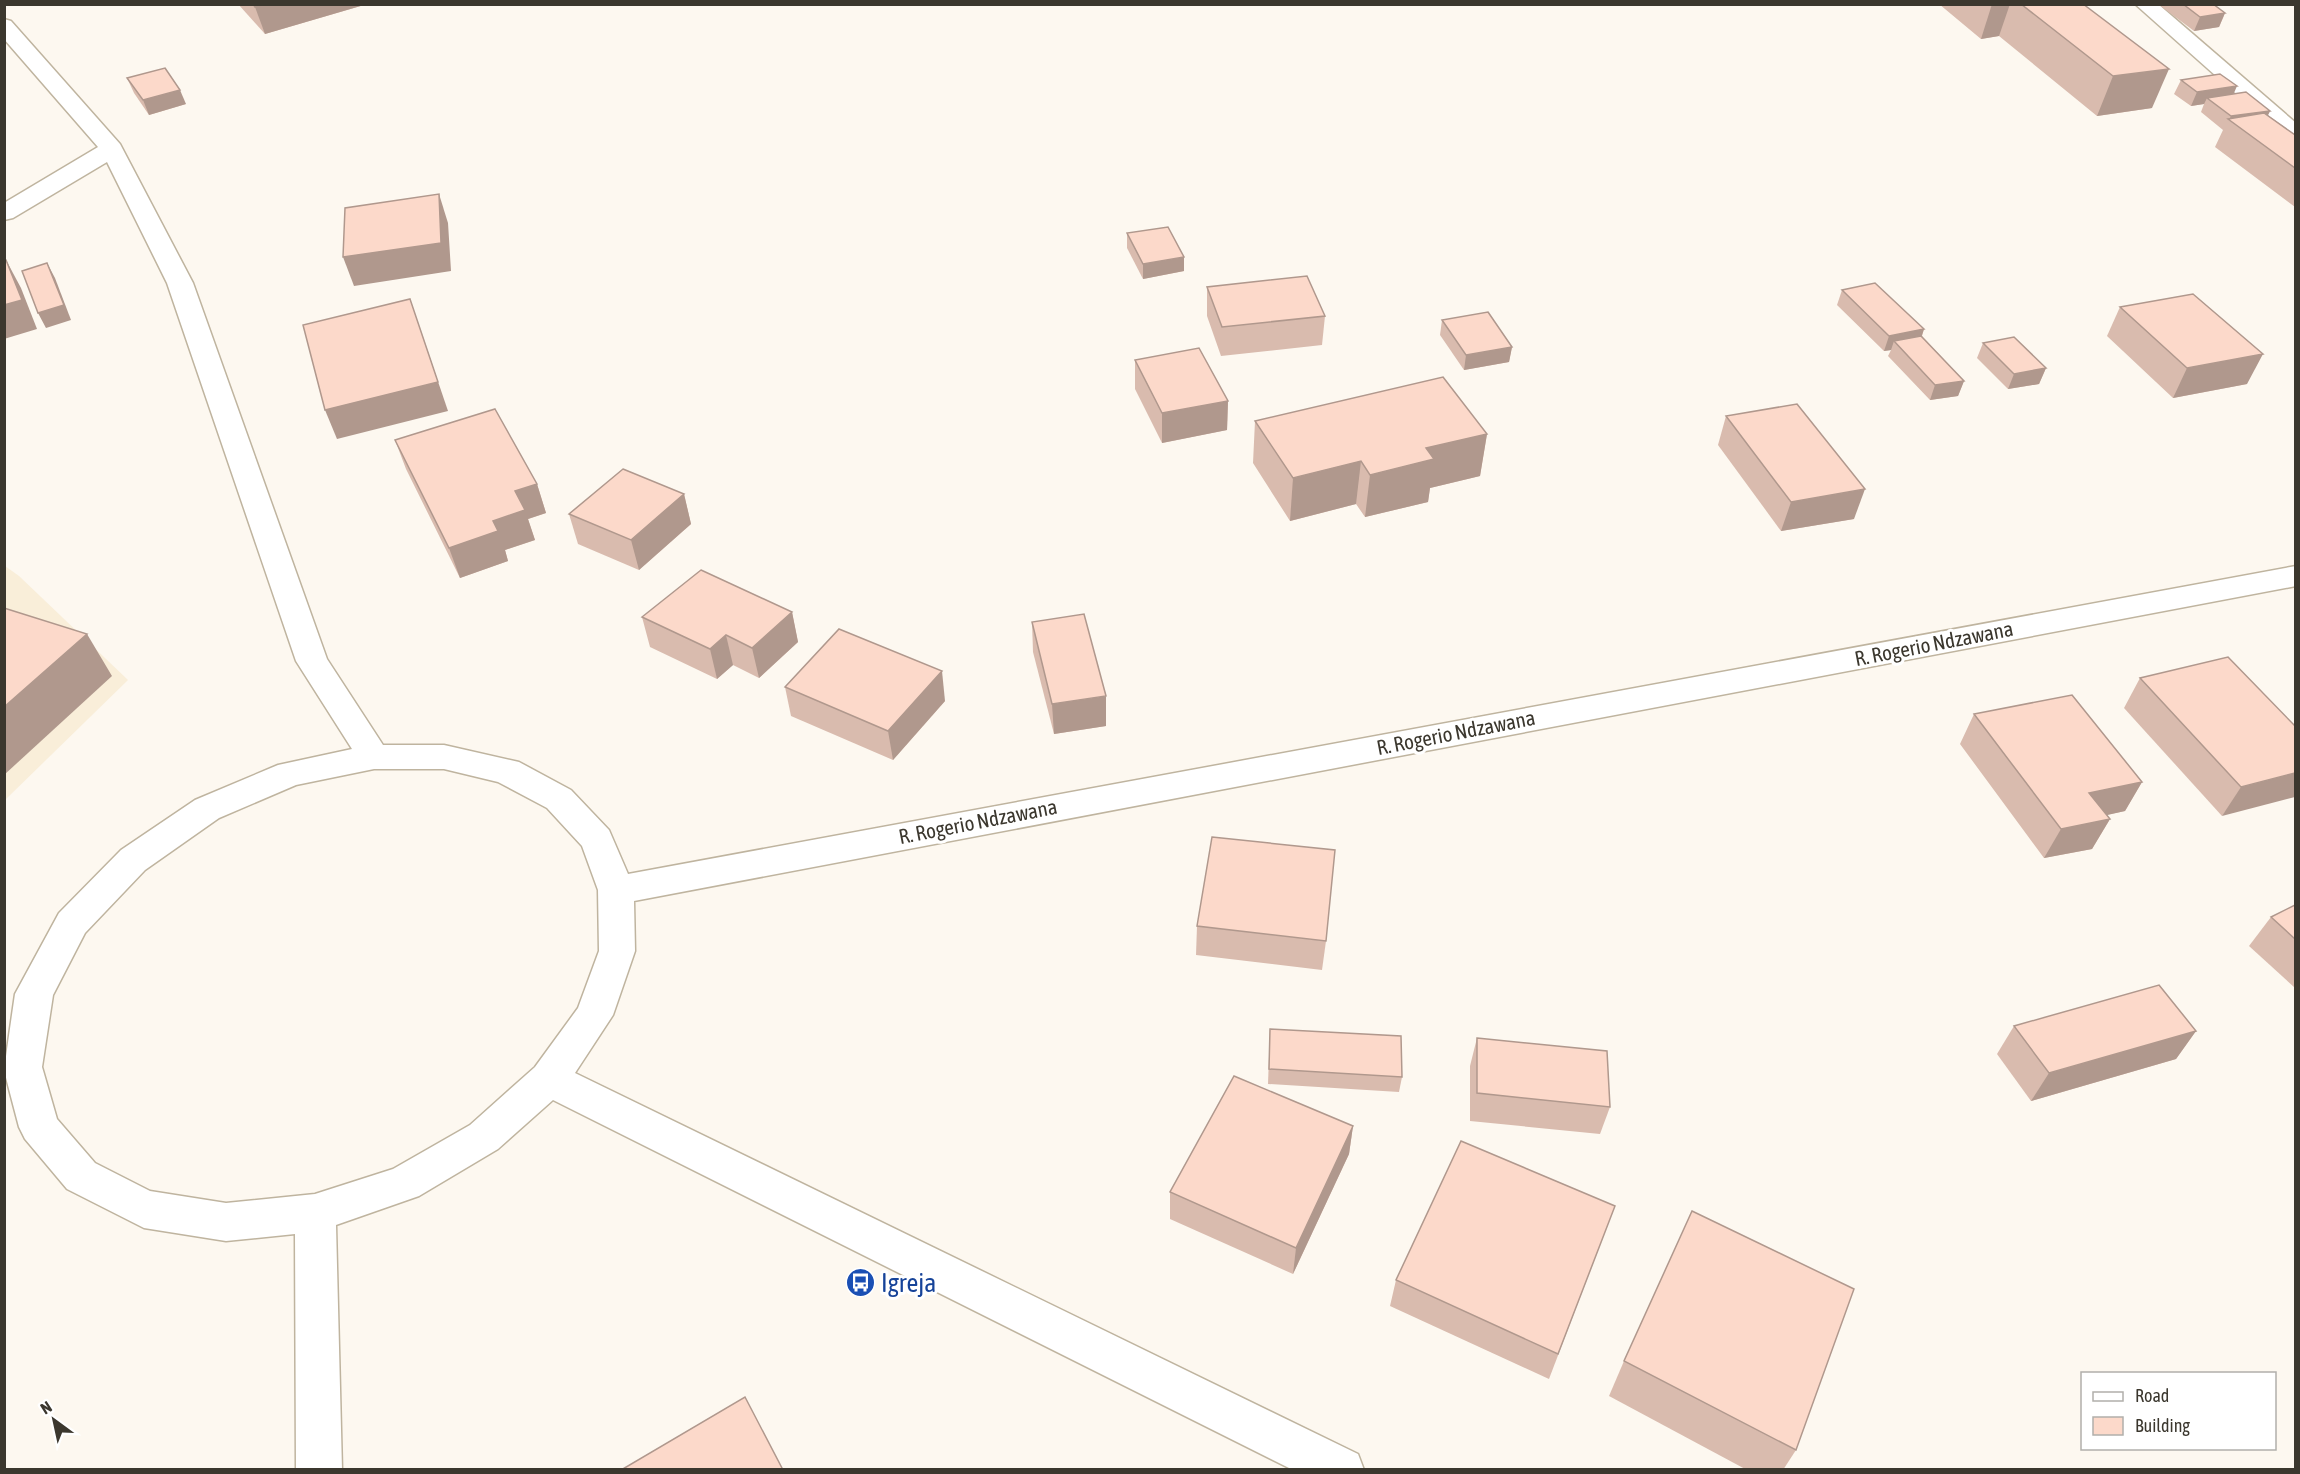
<svg xmlns="http://www.w3.org/2000/svg" width="2300" height="1474" font-family="'Asap Condensed',sans-serif">
<style>
.commercial{fill:#f9eed9}
.lines{fill:none;stroke-linecap:round;stroke-linejoin:round}
.minor-casing{stroke:#bfb49f;stroke-width:3}
.minor{fill:#fff;fill-rule:evenodd}
.wall{fill:#d9bbae}
.shaded-wall{fill:#b0988d}
.building{fill:#fcd9ca;stroke:#b0988d;stroke-width:1.5}
.labels{text-anchor:middle;stroke-width:6;stroke-linejoin:round;paint-order:stroke}
.street-label{font-size:21px;fill:#3b372e;stroke:#fff}
.near-transit-label{font-size:26px;fill:#164399;stroke:#fff;text-anchor:start}
</style>
<rect width="100%" height="100%" fill="#fdf8f0"/>
<!-- commercial -->
<polygon class="commercial" points="5,566 19,576 128,680 5,800"/>
<g class="lines">
<defs>
<g id="minor">
<polygon points="2135,4 2158,4 2296,123 2296,142 2288,140"/>
<path d="M 4,19 L 11,21 L 120,144 L 193,283 L 327,659 L 383,745 L 444,745 L 519,762 L 571,790 L 609,830 L 628,874 L 2296,566 L 2296,586 L 634,901 L 635,951 L 613,1015 L 575,1073 L 1358,1454 L 1364,1470 L 1293,1470 L 553,1100 L 498,1149 L 419,1196 L 336,1225 L 342,1470 L 296,1470 L 295,1234 L 226,1241 L 144,1228 L 67,1189 L 25,1139 L 19,1127 L 4,1070 L 15,994 L 21,983 L 59,913 L 121,850 L 195,800 L 278,765 L 352,749 L 296,661 L 167,283 L 107,162 L 13,218 L 4,220 L 4,203 L 98,147 L 4,39 ZM 374,769 L 444,769 L 498,782 L 547,808 L 582,846 L 598,890 L 599,951 L 578,1008 L 535,1067 L 470,1125 L 393,1169 L 315,1194 L 226,1203 L 150,1191 L 95,1163 L 57,1119 L 42,1067 L 53,995 L 85,933 L 145,870 L 219,818 L 296,785 Z"/>
</g>
</defs>
<!-- minor casing -->
<use href="#minor" class="minor-casing"/>
<!-- minor -->
<use href="#minor" class="minor"/>
</g>
<!-- wall -->
<g class="wall">
<polygon points="238,4 363,4 364,5 265,34"/>
<polygon points="1939,4 2083,4 2152,108 2097,116 1999,36 1981,39"/>
<polygon points="2158,4 2213,4 2225,13 2219,27 2194,31"/>
<polygon points="127,78 186,104 149,115 134,93"/>
<polygon points="2181,80 2233,94 2270,111 2268,115 2295,135 2295,207 2215,147 2223,130 2201,112 2204,104 2191,106 2174,94"/>
<polygon points="1127,233 1184,257 1184,271 1143,279 1127,248"/>
<polygon points="1207,287 1325,316 1322,345 1221,356 1207,316"/>
<polygon points="1842,290 1924,329 1922,336 1964,381 1958,396 1930,400 1888,356 1891,350 1884,351 1837,305"/>
<polygon points="2120,307 2247,384 2173,398 2107,336"/>
<polygon points="1442,320 1512,347 1509,362 1464,370 1440,335"/>
<polygon points="1983,343 2046,368 2039,384 2008,389 1977,358"/>
<polygon points="1135,360 1228,401 1227,430 1162,443 1135,389"/>
<polygon points="1726,416 1854,519 1781,531 1718,445"/>
<polygon points="1255,421 1487,434 1480,476 1430,488 1428,502 1365,517 1356,504 1290,521 1253,463"/>
<polygon points="395,440 537,484 546,513 528,519 535,540 505,550 508,561 460,578 406,469"/>
<polygon points="684,494 691,524 639,570 578,544 569,514"/>
<polygon points="792,612 798,642 759,678 733,665 717,679 650,647 642,617"/>
<polygon points="1032,622 1106,726 1054,734 1033,652"/>
<polygon points="2140,678 2295,726 2222,816 2124,708"/>
<polygon points="785,687 945,701 893,760 791,716"/>
<polygon points="1974,714 2142,782 2125,811 2106,815 2110,819 2092,849 2044,858 1960,744"/>
<polygon points="2295,905 2295,988 2249,946 2271,917"/>
<polygon points="1197,926 1326,941 1322,970 1196,955"/>
<polygon points="2014,1026 2196,1031 2176,1059 2031,1101 1997,1054"/>
<polygon points="1270,1029 1402,1077 1399,1092 1268,1084"/>
<polygon points="1477,1038 1610,1107 1600,1134 1470,1121 1470,1066"/>
<polygon points="1353,1126 1349,1154 1293,1274 1170,1219 1170,1192"/>
<polygon points="1615,1206 1549,1379 1390,1306 1396,1280"/>
<polygon points="1624,1361 1796,1450 1783,1470 1747,1470 1609,1396"/>
</g>
<!-- shaded-wall -->
<g class="shaded-wall">
<polygon points="264,4 363,4 364,5 265,34 255,7"/>
<polygon points="1992,4 2010,4 1999,36 1981,39"/>
<polygon points="2225,13 2219,27 2194,31 2200,17"/>
<polygon points="2169,69 2152,108 2097,116 2113,76"/>
<polygon points="2237,86 2231,100 2207,98 2204,104 2191,106 2197,92"/>
<polygon points="180,90 186,104 149,115 143,100"/>
<polygon points="2270,111 2263,125 2229,120 2231,116"/>
<polygon points="439,194 448,223 451,271 354,286 343,257"/>
<polygon points="1184,257 1184,271 1143,279 1143,264"/>
<polygon points="6,260 21,288 37,329 4,339"/>
<polygon points="47,263 55,278 71,320 46,328 38,313"/>
<polygon points="410,299 448,411 337,439 325,410"/>
<polygon points="1924,329 1919,344 1894,341 1891,350 1884,351 1889,336"/>
<polygon points="1512,347 1509,362 1464,370 1466,355"/>
<polygon points="2263,354 2247,384 2173,398 2187,368"/>
<polygon points="2046,368 2039,384 2008,389 2014,374"/>
<polygon points="1964,381 1958,396 1930,400 1935,385"/>
<polygon points="1228,401 1227,430 1162,443 1162,413"/>
<polygon points="1487,434 1480,476 1430,488 1428,502 1365,517 1370,475 1426,448"/>
<polygon points="1361,461 1356,504 1290,521 1293,478"/>
<polygon points="537,484 546,513 528,519 535,540 505,550 508,561 460,578 449,548 493,521 515,491"/>
<polygon points="1865,489 1854,519 1781,531 1791,502"/>
<polygon points="684,494 691,524 639,570 631,540"/>
<polygon points="792,612 798,642 759,678 752,648"/>
<polygon points="87,634 112,676 4,775 4,707"/>
<polygon points="726,635 733,665 717,679 710,649"/>
<polygon points="942,671 945,701 893,760 888,731"/>
<polygon points="1106,696 1106,726 1054,734 1052,704"/>
<polygon points="2295,773 2295,797 2222,816 2241,787"/>
<polygon points="2142,782 2125,811 2072,823 2089,793"/>
<polygon points="2110,819 2092,849 2044,858 2061,829"/>
<polygon points="2196,1031 2176,1059 2031,1101 2049,1073"/>
<polygon points="1353,1126 1349,1154 1293,1274 1296,1248"/>
</g>
<!-- building -->
<g class="building">
<polygon points="253,4 264,4 255,7"/>
<polygon points="2021,4 2083,4 2169,69 2113,76"/>
<polygon points="2183,4 2213,4 2225,13 2200,17"/>
<polygon points="165,68 180,90 143,100 127,78"/>
<polygon points="2220,74 2237,86 2197,92 2181,80"/>
<polygon points="2246,92 2270,111 2231,116 2207,98"/>
<polygon points="2264,113 2295,135 2295,168 2228,119"/>
<polygon points="439,194 441,243 343,257 345,208"/>
<polygon points="1168,227 1184,257 1143,264 1127,233"/>
<polygon points="4,260 6,260 22,300 4,305"/>
<polygon points="47,263 64,305 38,313 22,271"/>
<polygon points="1307,276 1325,316 1222,327 1207,287"/>
<polygon points="1875,283 1924,329 1889,336 1842,290"/>
<polygon points="2193,294 2263,354 2187,368 2120,307"/>
<polygon points="410,299 438,382 325,410 303,325"/>
<polygon points="1488,312 1512,347 1466,355 1442,320"/>
<polygon points="1921,336 1964,381 1935,385 1894,341"/>
<polygon points="2014,337 2046,368 2014,374 1983,343"/>
<polygon points="1199,348 1228,401 1162,413 1135,360"/>
<polygon points="1443,377 1487,434 1426,448 1434,459 1370,475 1361,461 1293,478 1255,421"/>
<polygon points="1797,404 1865,489 1791,502 1726,416"/>
<polygon points="495,409 537,484 515,491 525,510 493,521 498,531 449,548 395,440"/>
<polygon points="623,469 684,494 631,540 569,514"/>
<polygon points="701,570 792,612 752,648 726,635 710,649 642,617"/>
<polygon points="4,608 87,634 4,707"/>
<polygon points="1084,614 1106,696 1052,704 1032,622"/>
<polygon points="839,629 942,671 888,731 785,687"/>
<polygon points="2228,657 2295,726 2295,773 2241,787 2140,678"/>
<polygon points="2072,695 2142,782 2089,793 2110,819 2061,829 1974,714"/>
<polygon points="1212,837 1335,850 1326,941 1197,926"/>
<polygon points="2295,905 2295,939 2271,917"/>
<polygon points="2159,985 2196,1031 2049,1073 2014,1026"/>
<polygon points="1270,1029 1401,1036 1402,1077 1269,1069"/>
<polygon points="1477,1038 1607,1051 1610,1107 1477,1093"/>
<polygon points="1234,1076 1353,1126 1296,1248 1170,1192"/>
<polygon points="1461,1141 1615,1206 1558,1354 1396,1280"/>
<polygon points="1692,1211 1854,1289 1796,1450 1624,1361"/>
<polygon points="745,1397 783,1470 621,1470"/>
</g>
<!-- icons -->
<defs>
<symbol id="bus-disc" viewBox="-11 -11 22 22"><circle r="9.5" fill="#1a4fb4" stroke="#fff"/><path d="M-5-6H5V4H4V6H2V4H-2V6H-4V4H-5ZM-3.5-4V0h7V-4ZM-3.5 1.2v1.5H-2V1.2ZM2 1.2v1.5H3.5V1.2Z" fill="#fff"/></symbol>
</defs>
<g fill-rule="evenodd">
<use href="#bus-disc" x="844" y="1266" width="33" height="33"/>
</g>
<g class="labels">
<!-- street labels -->
<g class="street-label">
<text transform="translate(1934 644) rotate(-11)" y="7">R. Rogerio Ndzawana</text>
<text transform="translate(1456 733) rotate(-11)" y="7">R. Rogerio Ndzawana</text>
<text transform="translate(978 822) rotate(-11)" y="7">R. Rogerio Ndzawana</text>
</g>
<!-- near-transit labels -->
<g class="near-transit-label">
<text x="881" y="1292">Igreja</text>
</g>
</g>
<!-- border -->
<rect width="2300" height="1474" fill="none" stroke="#3b372e" stroke-width="12"/>
<!-- legend -->
<rect x="2081" y="1372" width="195" height="78" fill="#ffffff" stroke="#b1afab" stroke-width="1.5"/>
<rect x="2093" y="1392" width="30" height="9" fill="#ffffff" stroke="#b1afab" stroke-width="1.5"/>
<text x="2135" y="1402" font-size="18" fill="#3b372e">Road</text>
<rect x="2093" y="1417" width="30" height="18" fill="#fcd9ca" stroke="#b1afab" stroke-width="1.5"/>
<text x="2135" y="1432" font-size="18" fill="#3b372e">Building</text>
<!-- north arrow -->
<g transform="translate(54 1420) rotate(327)" stroke="#ffffff" stroke-width="4.5" paint-order="stroke">
<path d="M0-4.5L10 22L0 15L-10 22Z" fill="#3b372e"/>
<text y="-9" font-size="16" font-weight="bold" text-anchor="middle" fill="#3b372e">N</text>
</g>
</svg>
